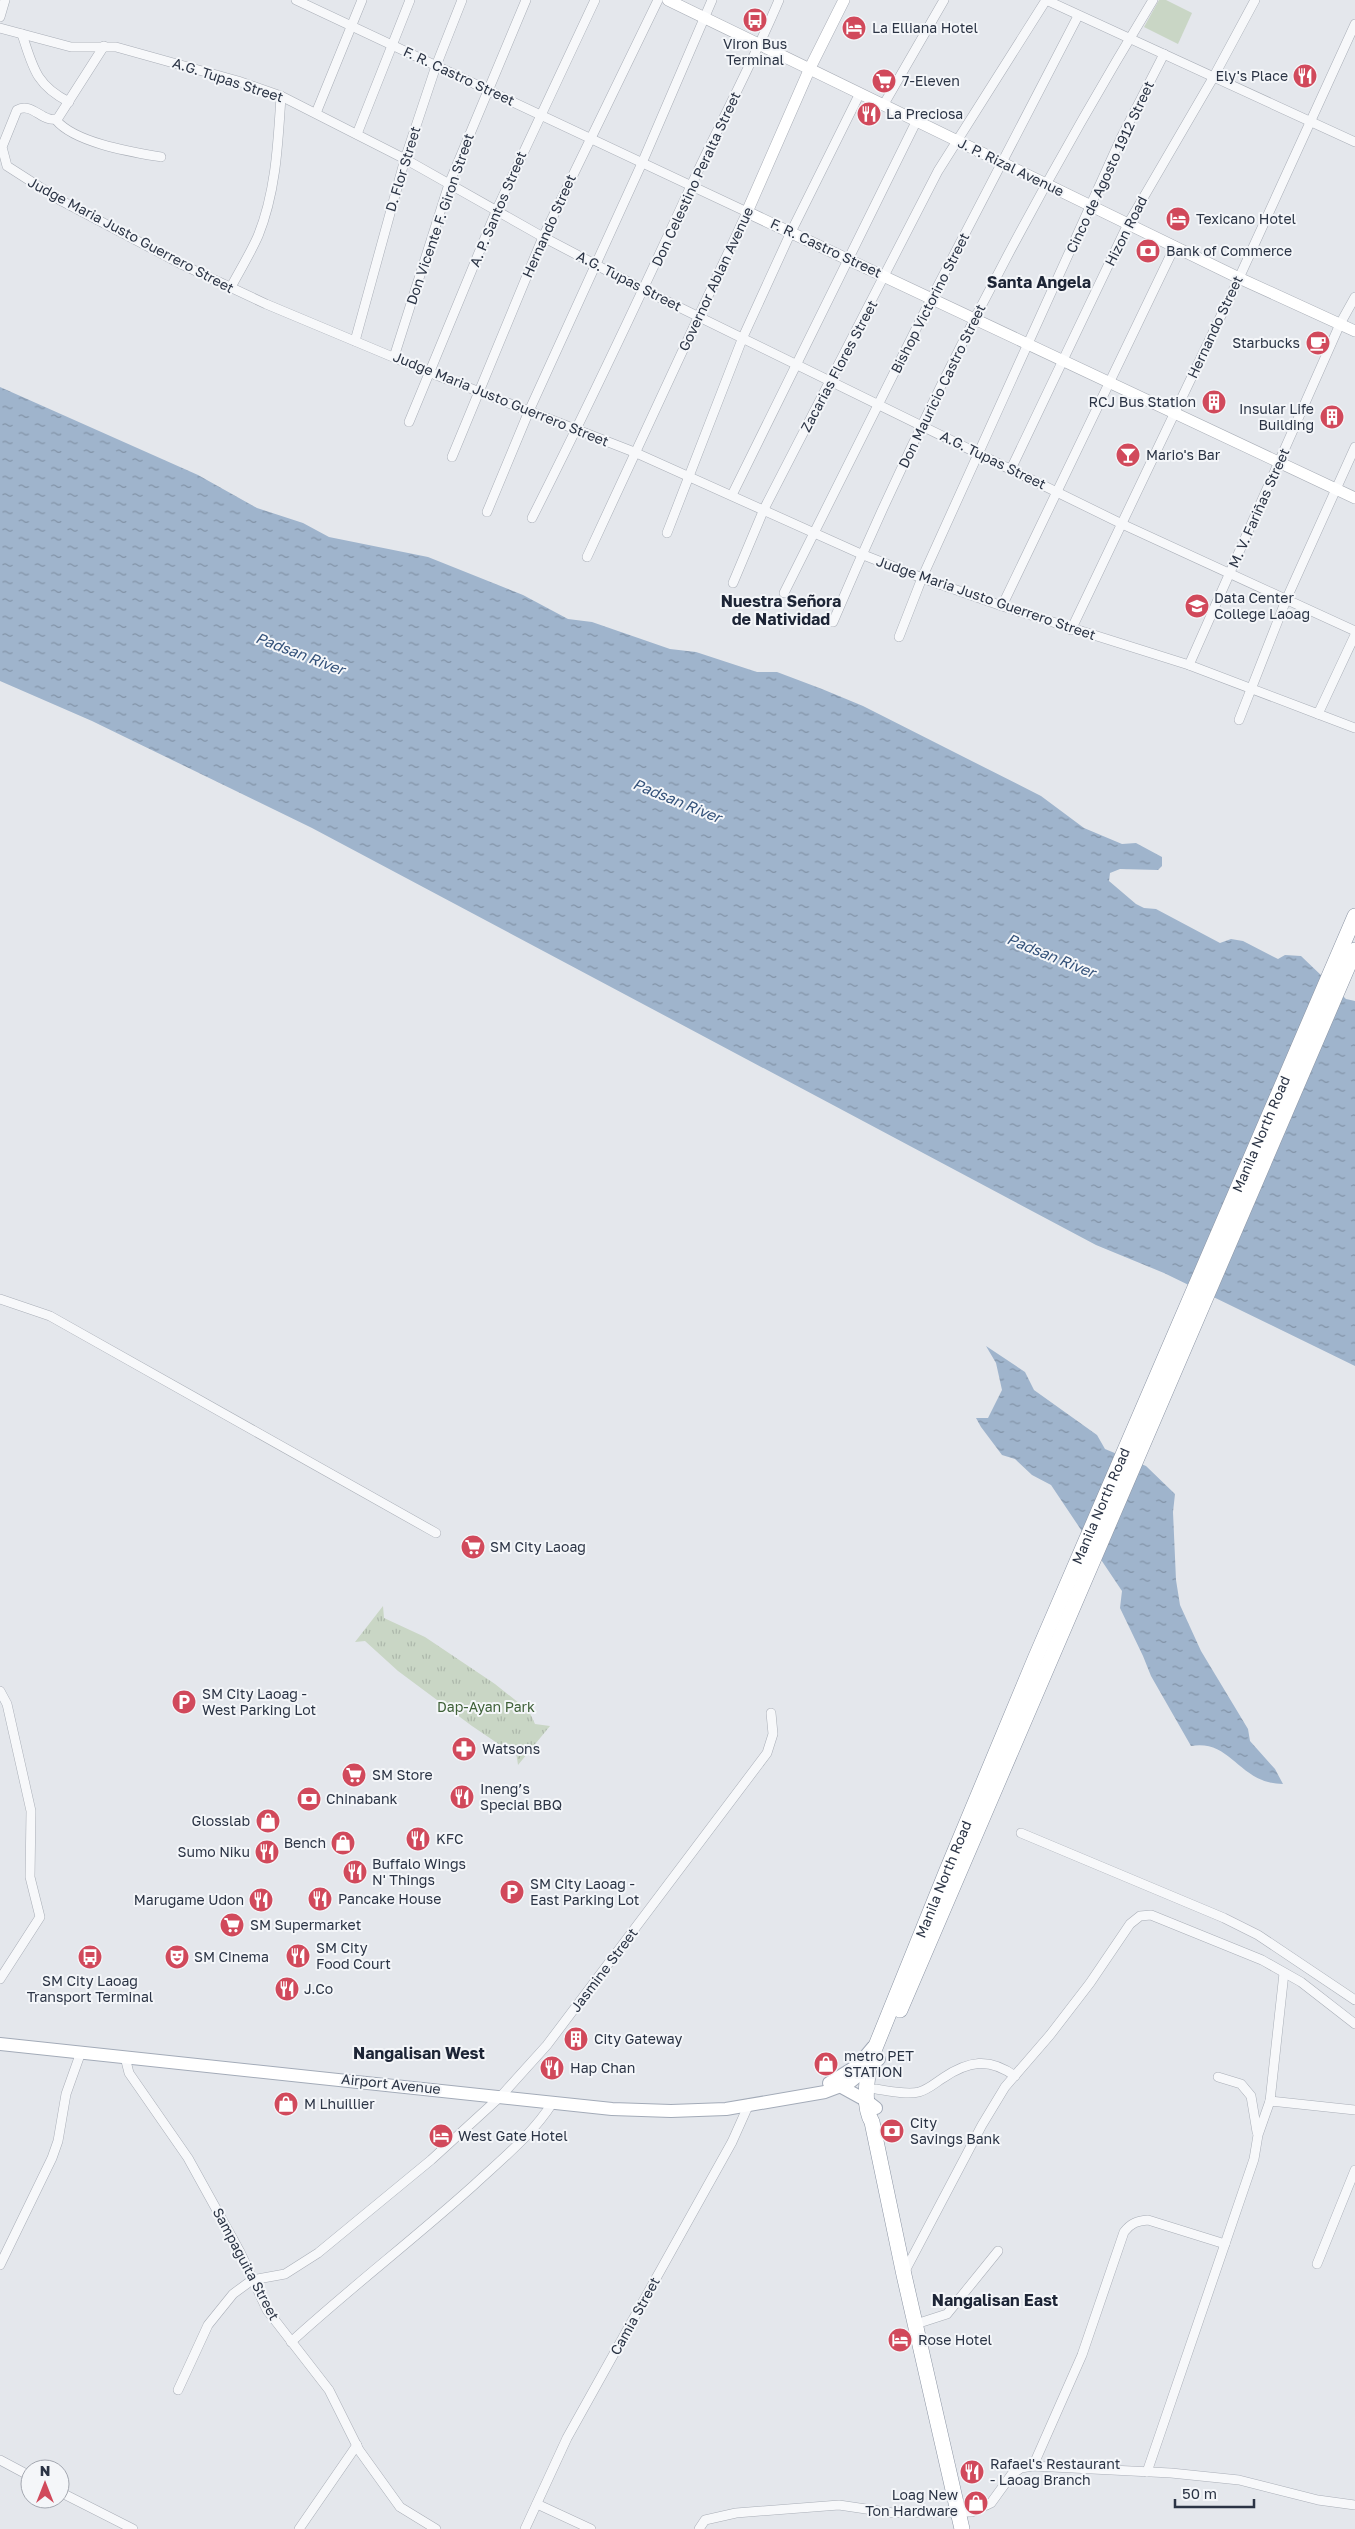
<svg xmlns="http://www.w3.org/2000/svg" width="1355" height="2529" font-family="'Golos Text',sans-serif">
<style>
.grass{fill:url(#grass-tufts)}
.pitch{fill:#c9d6c5}
.water{fill:url(#water-ripples)}
.lines{fill:none;stroke-linecap:round;stroke-linejoin:round}
.street-casing{stroke:#a9aeb7;stroke-width:10}
.secondary-casing{stroke:#a9aeb7;stroke-width:12}
.primary-casing{stroke:#a3abb8;stroke-width:14}
.highway-casing{stroke:#8b94a3;stroke-width:16}
.street{stroke:#f7f8fa;stroke-width:9}
.secondary{stroke:#fff;stroke-width:11}
.primary{stroke:#fff;stroke-width:12}
.highway{stroke:#fff;stroke-width:15}
.labels{text-anchor:middle;stroke-width:4;stroke-linejoin:round;paint-order:stroke}
.poi-label{font-size:14px;fill:#2b3445;stroke:#f4f6f9;text-anchor:start}
.street-label{font-size:14px;fill:#2b3445;stroke:#f4f6f9}
.park-label{font-size:14px;fill:#3f6138;stroke:#f4f6f9}
.water-label{font-size:15px;font-style:italic;fill:#34527a;stroke:#f4f6f9}
.quarter-label{font-size:16px;font-weight:bold;fill:#1d2536;stroke:#f4f6f9}
</style>
<defs>
<pattern id="grass-tufts" width="24" height="20" patternUnits="userSpaceOnUse" patternTransform="scale(1.25)"><rect width="24" height="20" fill="#c9d6c5"/><path d="M3 7l-1-3M5 7V3M7 7l1-3M15 17l-1-3M17 17v-4M19 17l1-3" fill="none" stroke="#adb8ab"/></pattern>
<pattern id="water-ripples" width="26" height="14" patternUnits="userSpaceOnUse" patternTransform="scale(1.25)"><rect width="26" height="14" fill="#9fb4cc"/><path d="M2 4q2-2 4 0t4 0M15 11q2-2 4 0t4 0" fill="none" stroke="#8293a7"/></pattern>
</defs>
<rect width="100%" height="100%" fill="#e4e7ec"/>
<!-- grass -->
<polygon class="grass" points="383,1606 384,1618 425,1637 495,1684 529,1711 535,1724 550,1726 518,1765 516,1751 503,1747 472,1726 398,1671 365,1641 355,1642"/>
<!-- pitch -->
<polygon class="pitch" points="1159,0 1166,0 1192,13 1178,44 1144,27"/>
<!-- water -->
<g class="water">
<polygon points="0,387 198,475 257,508 303,523 329,537 428,557 523,595 568,619 592,622 670,649 696,652 757,672 777,672 822,689 863,706 1041,796 1084,828 1122,844 1136,843 1162,857 1162,866 1158,870 1120,869 1110,873 1109,881 1136,904 1144,908 1156,909 1220,943 1231,939 1243,941 1278,959 1285,955 1301,956 1346,999 1355,1001 1355,1366 1164,1273 1096,1245 312,828 92,721 0,681"/>
<path d="M 986,1346 L 1025,1372 L 1034,1390 L 1097,1435 L 1105,1449 L 1146,1466 L 1175,1494 L 1173,1512 L 1176,1580 L 1180,1605 L 1201,1651 L 1248,1729 L 1250,1741 L 1275,1769 L 1283,1784 C 1239,1784 1232,1739 1191,1746 L 1151,1676 L 1143,1656 L 1120,1608 L 1122,1591 L 1051,1485 L 1032,1475 L 1015,1459 L 1002,1455 L 981,1427 L 976,1418 L 988,1418 L 1002,1390 L 996,1363 Z"/>
</g>
<g class="lines">
<defs>
<g id="street">
<polyline points="296,0 747,212 587,557"/>
<polyline points="1046,0 1355,142"/>
<polyline points="0,17 5,0"/>
<polyline points="0,28 71,47 116,47 238,81 281,96 405,159 543,237 644,290 1122,524 1355,631"/>
<path d="M 22,34 C 33,68 36,85 69,102"/>
<path d="M 104,46 L 58,118 C 44,125 32,101 17,110 L 2,147 L 7,166 L 60,200 L 183,265 L 266,304 L 431,373 L 634,452 L 861,554 L 922,578 L 1002,606 L 1189,665 L 1318,714 L 1355,635"/>
<polyline points="884,104 944,0"/>
<polyline points="316,113 362,0"/>
<path d="M 56,120 C 75,143 132,152 161,157"/>
<polyline points="357,134 410,0"/>
<path d="M 231,287 C 240,270 250,254 258,236 C 276,192 278,143 281,96"/>
<polyline points="355,341 405,159 436,66 462,0"/>
<polyline points="394,357 449,184 526,0"/>
<polyline points="409,422 497,209 595,0"/>
<polyline points="452,457 543,237 658,0"/>
<polyline points="1011,469 1128,224 1213,78 1255,0"/>
<polyline points="732,495 917,120"/>
<polyline points="487,512 529,411 642,163 712,0"/>
<path d="M 532,518 C 587,409 639,299 690,188 C 719,125 752,64 779,0"/>
<polyline points="667,533 743,337 791,232 860,93"/>
<polyline points="733,583 764,509 938,171 1046,0"/>
<polyline points="784,593 930,301 1078,16"/>
<polyline points="1002,606 1175,246"/>
<path d="M 833,622 C 924,407 1032,199 1153,0"/>
<polyline points="1071,630 1239,278 1355,24"/>
<polyline points="899,637 922,578 1121,138 1164,54"/>
<polyline points="1189,665 1340,324 1355,297"/>
<polyline points="1318,714 1355,728"/>
<polyline points="1239,720 1286,600 1355,447"/>
<polyline points="0,1299 50,1316 436,1533"/>
<polyline points="0,1691 7,1704 31,1811 30,1877 40,1917 0,1979"/>
<polyline points="1021,1833 1224,1918 1258,1935 1355,2000"/>
<polyline points="125,2057 129,2073 188,2158 240,2252 267,2310 329,2390 359,2450 400,2507 436,2529"/>
<polyline points="1218,2077 1241,2084 1251,2096 1257,2132"/>
<path d="M 876,2089 C 889,2091 907,2095 919,2092 C 929,2089 935,2083 943,2078 C 968,2061 989,2057 1015,2076"/>
<polyline points="1270,2101 1284,1973"/>
<polyline points="1317,2264 1355,2170"/>
<polyline points="0,2265 52,2158 58,2141 66,2094 81,2052"/>
<polyline points="905,2271 982,2125 1005,2087 1050,2035 1090,1983 1130,1924 1140,1916 1151,1915 1262,1960 1301,1982 1355,2024"/>
<polyline points="916,2324 947,2314 998,2251"/>
<path d="M 291,2342 C 350,2288 414,2239 474,2185 C 502,2159 533,2134 553,2102"/>
<polyline points="178,2390 208,2325 233,2294 252,2280 285,2274 318,2253 431,2160 501,2096 547,2045 767,1753 773,1734 771,1713"/>
<polyline points="0,2460 30,2476"/>
<path d="M 1033,2466 L 1082,2355 L 1124,2232 C 1131,2223 1137,2221 1148,2220 L 1225,2244"/>
<polyline points="1147,2472 1254,2159 1258,2135 1270,2101 1355,2110"/>
<polyline points="60,2492 133,2529"/>
<polyline points="537,2504 591,2529"/>
<polyline points="299,2529 357,2445"/>
<polyline points="525,2529 567,2438 732,2142 749,2104"/>
<polyline points="699,2529 705,2520 736,2513 839,2505 893,2513 972,2512 991,2503 1012,2474 1021,2468 1033,2466 1171,2473 1239,2480 1318,2500 1355,2505"/>
</g>
<g id="secondary">
<polyline points="668,0 1239,278 1355,331"/>
<polyline points="844,0 810,68 747,212 1355,498"/>
</g>
<g id="primary">
<polyline points="0,2044 612,2109 671,2111 726,2109 825,2092 849,2083 879,2059"/>
<polyline points="829,2083 858,2065 873,2047"/>
<polyline points="838,2085 867,2101 876,2108"/>
</g>
<g id="highway">
<polyline points="900,2010 1355,950"/>
<path id="s1" d="M 962,2529 L 904,2275 L 872,2122 C 862,2105 867,2077 871,2058 L 947,1870 L 1035,1659 L 1355,916"/>
</g>
</defs>
<!-- street casing -->
<use href="#street" class="street-casing"/>
<!-- secondary casing -->
<use href="#secondary" class="secondary-casing"/>
<!-- primary casing -->
<use href="#primary" class="primary-casing"/>
<!-- highway casing -->
<use href="#highway" class="highway-casing"/>
<!-- street -->
<use href="#street" class="street"/>
<!-- secondary -->
<use href="#secondary" class="secondary"/>
<!-- primary -->
<use href="#primary" class="primary"/>
<!-- highway -->
<use href="#highway" class="highway"/>
</g>
<!-- icons -->
<defs>
<symbol id="bus-disc" viewBox="-11 -11 22 22"><circle r="9.5" fill="#d1495b" stroke="#f4f6f9"/><path d="M-5-6H5V4H4V6H2V4H-2V6H-4V4H-5ZM-3.5-4V0h7V-4ZM-3.5 1.2v1.5H-2V1.2ZM2 1.2v1.5H3.5V1.2Z" fill="#fff"/></symbol>
<symbol id="hotel-disc" viewBox="-11 -11 22 22"><circle r="9.5" fill="#d1495b" stroke="#f4f6f9"/><path d="M-6-4.5h1.5V1H6V5H4.5V3h-9V5H-6ZM-4 0a1.8 1.8 0 1 1 3.6 0ZM.5 0V-2.5h3Q6-2.5 6 0Z" fill="#fff"/></symbol>
<symbol id="restaurant-disc" viewBox="-11 -11 22 22"><circle r="9.5" fill="#d1495b" stroke="#f4f6f9"/><path d="M-5-6h1v4h1v-4h1v4h1v-4h1v5L-1.5 .5V6h-2V.5L-5-1ZM5-6V6H3V1.5H1.5Q1.5-4 5-6Z" fill="#fff"/></symbol>
<symbol id="supermarket-disc" viewBox="-11 -11 22 22"><circle r="9.5" fill="#d1495b" stroke="#f4f6f9"/><path d="M-6-5.5h2.5l.6 2H6L4.5 2H-2.5L-4.4-4H-6ZM-1.5 3.2a1.3 1.3 0 1 0 .1 0ZM3 3.2a1.3 1.3 0 1 0 .1 0Z" fill="#fff"/></symbol>
<symbol id="bank-disc" viewBox="-11 -11 22 22"><circle r="9.5" fill="#d1495b" stroke="#f4f6f9"/><path d="M-6-4H6V4H-6ZM0-2.3a2.3 2.3 0 1 0 0 4.6a2.3 2.3 0 1 0 0-4.6Z" fill="#fff"/></symbol>
<symbol id="cafe-disc" viewBox="-11 -11 22 22"><circle r="9.5" fill="#d1495b" stroke="#f4f6f9"/><path d="M-5.5-4.5H6V0H3Q3 3.5 0 3.5H-2.5Q-5.5 3.5-5.5 0ZM3-3.2v2h1.7v-2ZM-6 4.5H4V6H-6Z" fill="#fff"/></symbol>
<symbol id="building-disc" viewBox="-11 -11 22 22"><circle r="9.5" fill="#d1495b" stroke="#f4f6f9"/><path d="M-4-6H4V6H1V3H-1V6H-4ZM-2.5-4.3h1.7v1.8h-1.7ZM.8-4.3h1.7v1.8H.8ZM-2.5-1h1.7V.8h-1.7ZM.8-1h1.7V.8H.8Z" fill="#fff"/></symbol>
<symbol id="bar-disc" viewBox="-11 -11 22 22"><circle r="9.5" fill="#d1495b" stroke="#f4f6f9"/><path d="M-6-5H6L.8 .8V4.5H3.5V6h-7V4.5H-.8V.8Z" fill="#fff"/></symbol>
<symbol id="university-disc" viewBox="-11 -11 22 22"><circle r="9.5" fill="#d1495b" stroke="#f4f6f9"/><path d="M0-5L7-2L0 1L-7-2ZM-4 1L0 2.5L4 1V4Q0 6-4 4Z" fill="#fff"/></symbol>
<symbol id="parking-disc" viewBox="-11 -11 22 22"><circle r="9.5" fill="#d1495b" stroke="#f4f6f9"/><path d="M-3.5-5.5H1a3.5 3.5 0 0 1 0 7H-1V5.5H-3.5ZM-1-3.4V-.6H.8a1.4 1.4 0 0 0 0-2.8Z" fill="#fff"/></symbol>
<symbol id="pharmacy-disc" viewBox="-11 -11 22 22"><circle r="9.5" fill="#d1495b" stroke="#f4f6f9"/><path d="M-2-6h4v4h4v4h-4v4h-4v-4h-4v-4h4Z" fill="#fff"/></symbol>
<symbol id="shop-disc" viewBox="-11 -11 22 22"><circle r="9.5" fill="#d1495b" stroke="#f4f6f9"/><path d="M-5-2.5h2.3a2.7 3.5 0 0 1 5.4 0H5L5.5 6h-11ZM-1.5-2.5h3a1.5 2.3 0 0 0-3 0Z" fill="#fff"/></symbol>
<symbol id="theatre-disc" viewBox="-11 -11 22 22"><circle r="9.5" fill="#d1495b" stroke="#f4f6f9"/><path d="M-5-5.5Q0-4 5-5.5V0Q5 5 0 6Q-5 5-5 0ZM-3.3-2.5H-1v1.5H-3.3ZM1-2.5H3.3v1.5H1ZM-2.8 1Q0 5.5 2.8 1Z" fill="#fff"/></symbol>
</defs>
<g fill-rule="evenodd">
<use href="#bus-disc" x="741" y="6" width="28" height="28"/>
<use href="#hotel-disc" x="840" y="14" width="28" height="28"/>
<use href="#restaurant-disc" x="1291" y="62" width="28" height="28"/>
<use href="#supermarket-disc" x="870" y="67" width="28" height="28"/>
<use href="#restaurant-disc" x="855" y="100" width="28" height="28"/>
<use href="#hotel-disc" x="1164" y="205" width="28" height="28"/>
<use href="#bank-disc" x="1134" y="237" width="28" height="28"/>
<use href="#cafe-disc" x="1304" y="329" width="28" height="28"/>
<use href="#building-disc" x="1200" y="388" width="28" height="28"/>
<use href="#building-disc" x="1318" y="403" width="28" height="28"/>
<use href="#bar-disc" x="1114" y="441" width="28" height="28"/>
<use href="#university-disc" x="1183" y="592" width="28" height="28"/>
<use href="#supermarket-disc" x="459" y="1533" width="28" height="28"/>
<use href="#parking-disc" x="170" y="1688" width="28" height="28"/>
<use href="#pharmacy-disc" x="450" y="1735" width="28" height="28"/>
<use href="#supermarket-disc" x="340" y="1761" width="28" height="28"/>
<use href="#restaurant-disc" x="448" y="1783" width="28" height="28"/>
<use href="#bank-disc" x="295" y="1785" width="28" height="28"/>
<use href="#shop-disc" x="254" y="1807" width="28" height="28"/>
<use href="#restaurant-disc" x="404" y="1825" width="28" height="28"/>
<use href="#shop-disc" x="329" y="1829" width="28" height="28"/>
<use href="#restaurant-disc" x="253" y="1838" width="28" height="28"/>
<use href="#restaurant-disc" x="341" y="1858" width="28" height="28"/>
<use href="#parking-disc" x="498" y="1878" width="28" height="28"/>
<use href="#restaurant-disc" x="306" y="1885" width="28" height="28"/>
<use href="#restaurant-disc" x="247" y="1886" width="28" height="28"/>
<use href="#supermarket-disc" x="218" y="1911" width="28" height="28"/>
<use href="#restaurant-disc" x="284" y="1942" width="28" height="28"/>
<use href="#bus-disc" x="76" y="1943" width="28" height="28"/>
<use href="#theatre-disc" x="163" y="1943" width="28" height="28"/>
<use href="#restaurant-disc" x="273" y="1975" width="28" height="28"/>
<use href="#building-disc" x="562" y="2025" width="28" height="28"/>
<use href="#shop-disc" x="812" y="2050" width="28" height="28"/>
<use href="#restaurant-disc" x="538" y="2054" width="28" height="28"/>
<use href="#shop-disc" x="272" y="2090" width="28" height="28"/>
<use href="#bank-disc" x="878" y="2117" width="28" height="28"/>
<use href="#hotel-disc" x="427" y="2122" width="28" height="28"/>
<use href="#hotel-disc" x="886" y="2326" width="28" height="28"/>
<use href="#restaurant-disc" x="958" y="2458" width="28" height="28"/>
<use href="#shop-disc" x="962" y="2489" width="28" height="28"/>
</g>
<g class="labels">
<!-- poi labels -->
<g class="poi-label">
<text x="872" y="33">La Elliana Hotel</text>
<text x="755" y="49" text-anchor="middle">Viron Bus<tspan x="755" dy="16">Terminal</tspan></text>
<text x="1288" y="81" text-anchor="end">Ely's Place</text>
<text x="902" y="86">7-Eleven</text>
<text x="886" y="119">La Preciosa</text>
<text x="1196" y="224">Texicano Hotel</text>
<text x="1166" y="256">Bank of Commerce</text>
<text x="1300" y="348" text-anchor="end">Starbucks</text>
<text x="1196" y="407" text-anchor="end">RCJ Bus Station</text>
<text x="1314" y="414" text-anchor="end">Insular Life<tspan x="1314" dy="16">Building</tspan></text>
<text x="1146" y="460">Mario's Bar</text>
<text x="1214" y="603">Data Center<tspan x="1214" dy="16">College Laoag</tspan></text>
<text x="490" y="1552">SM City Laoag</text>
<text x="202" y="1699">SM City Laoag -<tspan x="202" dy="16">West Parking Lot</tspan></text>
<text x="482" y="1754">Watsons</text>
<text x="372" y="1780">SM Store</text>
<text x="480" y="1794">Ineng’s<tspan x="480" dy="16">Special BBQ</tspan></text>
<text x="326" y="1804">Chinabank</text>
<text x="250" y="1826" text-anchor="end">Glosslab</text>
<text x="436" y="1844">KFC</text>
<text x="326" y="1848" text-anchor="end">Bench</text>
<text x="250" y="1857" text-anchor="end">Sumo Niku</text>
<text x="372" y="1869">Buffalo Wings<tspan x="372" dy="16">N' Things</tspan></text>
<text x="530" y="1889">SM City Laoag -<tspan x="530" dy="16">East Parking Lot</tspan></text>
<text x="338" y="1904">Pancake House</text>
<text x="244" y="1905" text-anchor="end">Marugame Udon</text>
<text x="250" y="1930">SM Supermarket</text>
<text x="316" y="1953">SM City<tspan x="316" dy="16">Food Court</tspan></text>
<text x="194" y="1962">SM Cinema</text>
<text x="90" y="1986" text-anchor="middle">SM City Laoag<tspan x="90" dy="16">Transport Terminal</tspan></text>
<text x="304" y="1994">J.Co</text>
<text x="594" y="2044">City Gateway</text>
<text x="844" y="2061">metro PET<tspan x="844" dy="16">STATION</tspan></text>
<text x="570" y="2073">Hap Chan</text>
<text x="304" y="2109">M Lhuillier</text>
<text x="910" y="2128">City<tspan x="910" dy="16">Savings Bank</tspan></text>
<text x="458" y="2141">West Gate Hotel</text>
<text x="918" y="2345">Rose Hotel</text>
<text x="990" y="2469">Rafael's Restaurant<tspan x="990" dy="16">- Laoag Branch</tspan></text>
<text x="958" y="2500" text-anchor="end">Loag New<tspan x="958" dy="16">Ton Hardware</tspan></text>
</g>
<!-- street labels -->
<g class="street-label">
<text transform="translate(459 76) rotate(25)" y="5">F. R. Castro Street</text>
<text transform="translate(228 80) rotate(18)" y="5">A.G. Tupas Street</text>
<text transform="translate(1011 167) rotate(26)" y="5">J. P. Rizal Avenue</text>
<text transform="translate(1110 167) rotate(-65)" y="5">Cinco de Agosto 1912 Street</text>
<text transform="translate(403 169) rotate(-73)" y="5">D. Flor Street</text>
<text transform="translate(696 179) rotate(-65)" y="5">Don Celestino Peralta Street</text>
<text transform="translate(498 209) rotate(-67)" y="5">A. P. Santos Street</text>
<text transform="translate(440 219) rotate(-71)" y="5">Don Vicente F. Giron Street</text>
<text transform="translate(549 226) rotate(-66)" y="5">Hernando Street</text>
<text transform="translate(1126 231) rotate(-63)" y="5">Hizon Road</text>
<text transform="translate(131 235) rotate(28)" y="5">Judge Maria Justo Guerrero Street</text>
<text transform="translate(826 248) rotate(25)" y="5">F. R. Castro Street</text>
<text transform="translate(716 279) rotate(-65)" y="5">Governor Ablan Avenue</text>
<text transform="translate(629 281) rotate(27)" y="5">A.G. Tupas Street</text>
<text transform="translate(930 303) rotate(-63)" y="5">Bishop Victorino Street</text>
<text transform="translate(1215 327) rotate(-65)" y="5">Hernando Street</text>
<text transform="translate(839 366) rotate(-62)" y="5">Zacarias Flores Street</text>
<text transform="translate(942 386) rotate(-64)" y="5">Don Mauricio Castro Street</text>
<text transform="translate(501 399) rotate(22)" y="5">Judge Maria Justo Guerrero Street</text>
<text transform="translate(993 460) rotate(26)" y="5">A.G. Tupas Street</text>
<text transform="translate(1259 508) rotate(-66)" y="5">M. V. Fariñas Street</text>
<text transform="translate(986 598) rotate(19)" y="5">Judge Maria Justo Guerrero Street</text>
<text dy="5" stroke="none"><textPath href="#s1" startOffset="1485">Manila North Road</textPath></text>
<text dy="5" stroke="none"><textPath href="#s1" startOffset="1080">Manila North Road</textPath></text>
<text dy="5" stroke="none"><textPath href="#s1" startOffset="675">Manila North Road</textPath></text>
<text transform="translate(604 1970) rotate(-53)" y="5">Jasmine Street</text>
<text transform="translate(391 2084) rotate(6)" y="5">Airport Avenue</text>
<text transform="translate(246 2264) rotate(62)" y="5">Sampaguita Street</text>
<text transform="translate(635 2316) rotate(-61)" y="5">Camia Street</text>
</g>
<!-- park labels -->
<g class="park-label">
<text x="486" y="1712">Dap-Ayan Park</text>
</g>
<!-- water labels -->
<g class="water-label">
<text transform="translate(300 654) rotate(21)" y="5">Padsan River</text>
<text transform="translate(677 801) rotate(22)" y="5">Padsan River</text>
<text transform="translate(1051 956) rotate(22)" y="5">Padsan River</text>
</g>
<!-- quarter labels -->
<g class="quarter-label">
<text x="1039" y="288">Santa Angela</text>
<text x="781" y="607">Nuestra Señora<tspan x="781" dy="18">de Natividad</tspan></text>
<text x="419" y="2059">Nangalisan West</text>
<text x="995" y="2306">Nangalisan East</text>
</g>
</g>
<!-- north arrow -->
<g transform="translate(45 2484)"><circle r="24" fill="#f4f6f9" stroke="#a4a8b1"/>
<path d="M0-4L9 19L0 12L-9 19Z" fill="#d1495b"/>
<text y="-8" font-size="14" font-weight="bold" text-anchor="middle" fill="#2b3445">N</text>
</g>
<!-- scale -->
<path d="M1175 2499v8h79v-8" fill="none" stroke="#2b3445" stroke-width="2.5"/>
<text x="1182" y="2499" font-size="15" fill="#2b3445" stroke="#f4f6f9" stroke-width="4" paint-order="stroke">50 m</text>
</svg>
